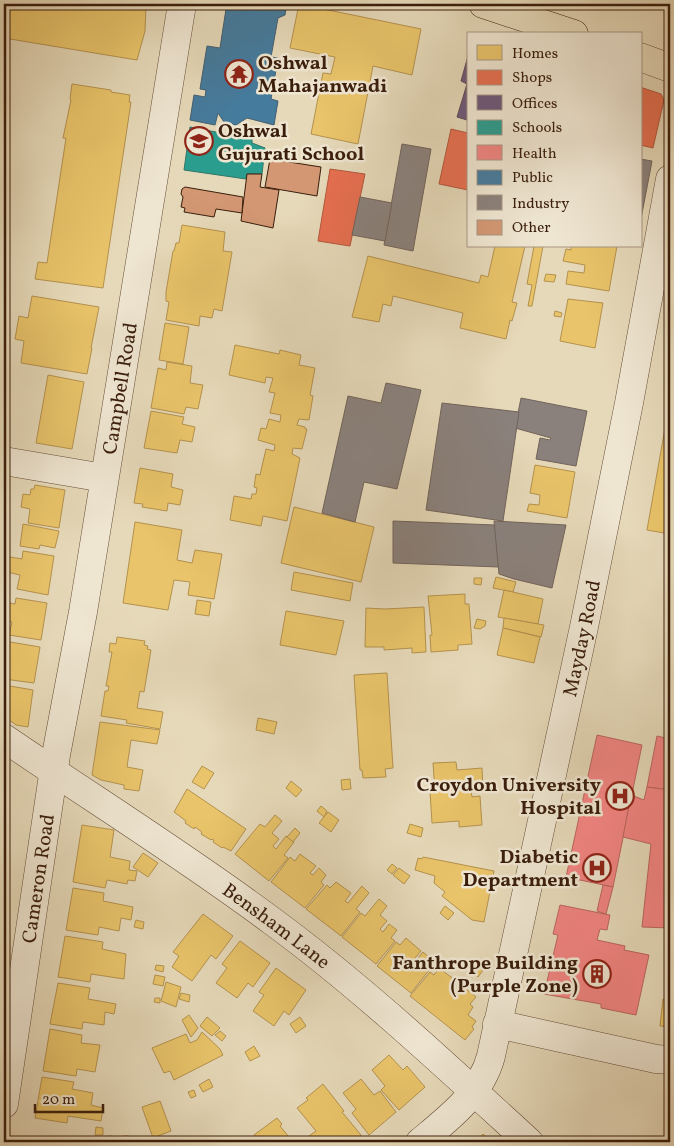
<svg xmlns="http://www.w3.org/2000/svg" width="674" height="1146" font-family="Vollkorn,serif">
<style>
.homes{fill:#e9c46a;stroke:#b4924e}
.shops{fill:#e76f51;stroke:#b3573c}
.offices{fill:#6d597a;stroke:#5e4759}
.schools{fill:#2a9d8f;stroke:#2f7768}
.health{fill:#f28482;stroke:#bb655f}
.public{fill:#457b9d;stroke:#425f72}
.industry{fill:#8a817c;stroke:#72635a}
.building{fill:#d39773;stroke:#3a1e0c}
.lines{fill:none;stroke-linecap:round;stroke-linejoin:round}
.minor-casing{stroke:#654d37;stroke-width:29}
.tertiary-casing{stroke:#654d37;stroke-width:29}
.primary-casing{stroke:#3a1e0c;stroke-width:29}
.minor{stroke:#efe6d2;stroke-width:28}
.tertiary{stroke:#efe6d2;stroke-width:28}
.primary{stroke:#e6d9b9;stroke-width:28}
.labels{text-anchor:middle;stroke-width:5;stroke-linejoin:round;paint-order:stroke}
.poi-label{font-size:20px;font-weight:bold;fill:#3a1e0c;stroke:#efe6d2;text-anchor:end}
.street-label{font-size:20px;fill:#3a1e0c;stroke:#efe6d2}
</style>
<rect width="100%" height="100%" fill="#e6d9b9"/>
<filter id="stains"><feTurbulence type="fractalNoise" baseFrequency=".004" numOctaves="4"/><feColorMatrix values="0 0 0 0 .2 0 0 0 0 .09 0 0 0 0 .02 0 0 0 .5 -.17"/></filter>
<radialGradient id="worn" r=".72"><stop offset=".6" stop-color="#630" stop-opacity="0"/><stop offset="1" stop-color="#630" stop-opacity=".3"/></radialGradient>
<!-- homes -->
<g class="homes">
<polygon points="4,4 137,4 146,5 145,31 137,60 4,38"/>
<polygon points="299,4 421,29 412,75 373,66 358,144 311,134 323,73 331,74 335,57 290,48"/>
<polygon points="72,84 111,90 111,92 130,95 129,102 131,102 103,288 35,279 38,262 47,263 66,138 63,138 71,100 70,99"/>
<polygon points="182,225 225,232 223,251 232,252 222,311 214,309 212,318 200,316 199,326 166,320 169,302 166,301 166,292 173,251 174,251 176,243 179,243"/>
<polygon points="495,246 525,246 512,302 517,303 512,321 510,320 506,339 460,328 463,313 393,296 391,306 383,304 379,322 352,317 368,256 479,283 481,275 488,277"/>
<polygon points="534,246 543,246 532,306 528,306 532,285 527,284"/>
<polygon points="571,246 617,246 609,291 566,284 568,271 584,273 585,265 563,261 566,249 571,250"/>
<polygon points="546,274 556,275 554,282 544,281"/>
<polygon points="32,296 99,307 91,348 92,348 87,374 21,363 24,341 15,339 19,316 28,318"/>
<polygon points="568,299 603,303 595,348 560,341"/>
<polygon points="555,311 562,313 561,317 554,316"/>
<polygon points="165,323 189,327 183,364 159,360"/>
<polygon points="235,345 279,354 280,350 301,355 299,365 315,368 310,395 313,396 309,420 299,419 297,425 305,427 305,429 307,429 302,449 293,448 292,454 300,458 287,521 263,516 261,526 230,520 234,496 251,499 252,494 256,494 257,488 254,487 256,474 260,475 266,449 274,451 275,445 258,440 261,428 266,429 269,419 280,422 281,415 270,413 275,393 269,392 273,378 266,377 265,383 229,375"/>
<polygon points="167,362 192,366 190,383 203,385 198,409 186,407 184,414 151,408 158,368 166,370"/>
<polygon points="48,375 84,382 72,449 36,443"/>
<polygon points="670,400 670,534 647,530"/>
<polygon points="151,411 184,417 182,424 195,427 192,442 180,440 177,453 144,448"/>
<polygon points="535,465 575,472 567,518 527,511 529,504 539,505 540,495 530,493"/>
<polygon points="140,468 173,474 171,487 183,490 180,505 168,503 167,511 142,507 143,504 134,503"/>
<polygon points="35,485 65,490 59,528 28,523 30,509 21,507 23,494 30,495 31,489 34,489"/>
<polygon points="294,507 374,527 361,582 281,563"/>
<polygon points="135,522 182,530 177,560 192,563 195,550 222,554 214,599 188,595 190,582 174,580 168,610 123,603"/>
<polygon points="23,524 59,531 55,548 40,545 39,549 20,546"/>
<polygon points="23,551 54,556 48,595 17,589 20,575 7,572 10,557 22,559"/>
<polygon points="294,572 353,583 350,601 291,590"/>
<polygon points="496,577 516,582 513,592 493,588"/>
<polygon points="474,578 482,578 481,585 474,584"/>
<polygon points="504,590 543,599 538,624 498,617"/>
<polygon points="465,594 465,604 469,604 472,644 458,645 458,650 431,652 430,635 432,635 428,596"/>
<polygon points="16,598 47,603 41,640 9,635 12,622 4,620 4,602 15,604"/>
<polygon points="197,600 211,602 209,616 195,614"/>
<polygon points="424,607 426,652 412,653 412,648 384,650 384,647 365,647 366,608 385,609"/>
<polygon points="286,611 344,621 336,655 280,645"/>
<polygon points="504,618 544,625 541,637 503,628"/>
<polygon points="477,619 486,621 485,626 480,629 474,628"/>
<polygon points="503,628 540,637 534,663 497,655"/>
<polygon points="117,637 145,641 144,645 148,646 147,649 151,650 144,692 140,691 137,708 163,712 160,729 126,723 127,720 101,716 105,691 108,691 109,686 106,686 112,652 109,652 110,643 116,644"/>
<polygon points="4,641 40,647 34,683 4,679"/>
<polygon points="387,673 393,768 385,769 386,777 363,778 362,770 360,770 354,675"/>
<polygon points="4,685 33,690 28,727 16,725 4,716"/>
<polygon points="258,718 277,722 274,734 256,730"/>
<polygon points="100,722 160,730 157,744 131,740 127,767 143,770 139,791 124,789 124,785 101,780 92,775"/>
<polygon points="456,762 457,770 482,768 483,789 471,790 472,797 480,796 482,825 459,827 459,821 432,823 430,792 435,792 433,763"/>
<polygon points="202,766 214,773 204,789 192,782"/>
<polygon points="350,779 351,789 342,790 341,780"/>
<polygon points="291,781 302,790 296,797 286,788"/>
<polygon points="187,789 246,829 231,851 223,847 222,848 213,842 214,840 212,839 211,840 201,834 202,832 195,827 194,829 185,823 186,821 174,812"/>
<polygon points="321,806 327,811 324,817 317,811"/>
<polygon points="328,812 339,820 331,832 319,823"/>
<polygon points="275,815 282,821 272,833 279,839 273,846 276,849 286,836 294,842 284,855 288,858 269,881 235,854 260,824 265,827"/>
<polygon points="410,824 423,828 421,837 407,833"/>
<polygon points="82,825 114,830 110,857 130,861 129,870 137,871 135,881 128,880 127,884 107,880 105,888 73,882"/>
<polygon points="295,828 300,833 293,842 287,837"/>
<polygon points="143,853 158,863 148,877 133,867"/>
<polygon points="300,854 316,866 310,873 313,875 319,868 326,875 321,882 324,885 305,908 271,882 290,857 295,861"/>
<polygon points="423,857 494,871 484,922 472,920 442,896 445,892 434,883 435,876 415,870 418,858 422,859"/>
<polygon points="392,864 397,868 392,874 387,870"/>
<polygon points="399,868 410,876 404,884 393,875"/>
<polygon points="336,882 351,893 345,901 348,903 362,886 369,893 356,909 360,912 341,936 306,909 327,885 330,888"/>
<polygon points="73,888 104,893 103,901 133,907 131,920 121,918 119,931 99,927 98,935 66,930"/>
<polygon points="379,899 387,906 380,915 387,921 380,929 383,932 389,924 397,930 391,938 395,941 376,964 342,937 361,913 365,916"/>
<polygon points="445,906 454,913 448,920 440,913"/>
<polygon points="203,914 233,936 216,959 211,955 192,981 172,967 179,956 173,952"/>
<polygon points="136,920 144,922 143,929 134,927"/>
<polygon points="65,936 103,942 102,949 126,954 124,979 91,974 90,982 58,977"/>
<polygon points="406,938 421,951 415,958 417,959 423,952 431,959 426,966 430,969 411,993 377,966 396,942 400,945"/>
<polygon points="240,941 270,963 253,987 248,983 237,998 216,983 227,968 222,964"/>
<polygon points="477,958 486,966 478,977 469,969"/>
<polygon points="156,965 164,966 163,972 155,970"/>
<polygon points="276,968 306,990 289,1015 284,1011 274,1026 253,1011 264,995 259,992"/>
<polygon points="439,968 455,980 449,988 455,993 461,985 476,997 470,1004 473,1007 468,1015 476,1021 472,1027 474,1029 465,1040 410,996 430,972 434,975"/>
<polygon points="669,972 670,972 670,1027 660,1026 663,999 667,1000"/>
<polygon points="155,975 165,977 163,986 153,984"/>
<polygon points="166,982 181,987 176,1007 161,1001"/>
<polygon points="58,983 90,988 88,999 116,1004 114,1014 105,1012 104,1025 83,1022 82,1029 50,1024"/>
<polygon points="181,993 190,995 189,1002 179,999"/>
<polygon points="155,998 160,998 160,1003 154,1002"/>
<polygon points="189,1015 198,1028 191,1037 182,1020"/>
<polygon points="207,1017 220,1028 212,1036 200,1026"/>
<polygon points="300,1017 306,1026 296,1033 290,1024"/>
<polygon points="50,1029 82,1035 81,1043 100,1045 95,1072 77,1069 76,1076 43,1071"/>
<polygon points="220,1031 226,1036 222,1041 215,1035"/>
<polygon points="202,1032 220,1049 223,1055 174,1080 170,1071 164,1073 152,1048 186,1034 190,1043 197,1040"/>
<polygon points="254,1046 260,1056 250,1061 245,1052"/>
<polygon points="389,1055 403,1070 407,1066 425,1087 399,1110 381,1090 385,1086 372,1070"/>
<polygon points="42,1077 74,1082 72,1089 93,1093 91,1105 103,1108 101,1121 68,1116 67,1123 35,1118"/>
<polygon points="209,1079 213,1087 203,1092 199,1085"/>
<polygon points="361,1079 374,1095 380,1091 396,1112 369,1135 352,1113 356,1109 343,1093"/>
<polygon points="323,1084 344,1111 342,1112 361,1135 352,1142 314,1142 309,1136 316,1131 297,1108 308,1100 306,1098"/>
<polygon points="194,1090 196,1096 191,1098 188,1092"/>
<polygon points="160,1101 171,1131 153,1138 142,1107"/>
<polygon points="277,1118 282,1124 280,1126 293,1142 259,1142 254,1135"/>
<polygon points="96,1127 103,1128 103,1135 95,1135"/>
<polygon points="483,1134 491,1142 475,1142"/>
<polygon points="112,1136 113,1142 96,1142 95,1137"/>
<polygon points="123,1136 129,1136 129,1142 124,1142"/>
<polygon points="149,1137 150,1142 135,1142 134,1140"/>
</g>
<!-- shops -->
<g class="shops">
<polygon points="640,87 661,94 664,100 653,148 640,145"/>
<polygon points="451,129 468,133 468,190 439,184"/>
<polygon points="330,169 365,174 350,246 318,241"/>
</g>
<!-- offices -->
<polygon class="offices" points="468,56 468,118 467,120 457,117 467,84 461,81"/>
<!-- schools -->
<polygon class="schools" points="190,127 252,139 252,143 265,148 262,174 247,174 246,179 184,170"/>
<!-- health -->
<g class="health">
<polygon points="597,735 642,745 613,887 566,877"/>
<polygon points="657,736 670,739 670,790 647,787"/>
<polygon points="647,787 670,790 670,928 642,927 651,844 623,837 631,795 644,800"/>
<polygon points="603,885 613,887 606,914 597,911"/>
<polygon points="560,905 610,915 607,930 600,929 597,940 625,946 624,950 649,955 636,1015 601,1008 601,1004 544,994 558,935 553,934"/>
</g>
<!-- public -->
<polygon class="public" points="210,4 280,4 286,9 285,15 278,18 271,57 278,58 271,99 278,101 274,125 247,118 236,125 224,122 218,113 215,125 190,120 194,95 205,97 206,90 200,89 207,46 220,48 226,9 210,6"/>
<!-- industry -->
<g class="industry">
<polygon points="402,144 431,149 413,251 384,245"/>
<polygon points="640,159 652,161 640,224"/>
<polygon points="360,197 392,203 385,241 352,235"/>
<polygon points="386,383 421,390 397,489 364,482 355,522 322,513 348,396 381,403"/>
<polygon points="521,398 587,411 576,466 536,459 540,438 550,440 551,438 515,428"/>
<polygon points="442,403 519,412 503,521 426,510"/>
<polygon points="393,521 495,525 499,567 393,563"/>
<polygon points="494,521 566,525 552,588 514,579 499,574"/>
</g>
<!-- building -->
<g class="building">
<polygon points="270,159 321,167 317,196 265,187"/>
<polygon points="247,174 262,174 260,187 279,190 273,228 241,221"/>
<polygon points="185,187 243,197 242,213 216,209 214,217 184,212 185,208 181,207 183,197 181,194 182,189"/>
</g>
<g class="lines">
<defs>
<g id="minor">
<polyline points="4,461 104,478"/>
<polyline points="497,1024 656,1059 670,1060"/>
<path id="s1" d="M 4,1104 L 56,755 L 83,612 L 182,4"/>
<path id="s2" d="M 420,1142 C 449,1118 481,1094 491,1056 L 584,627 L 629,403 L 670,179"/>
</g>
<g id="tertiary">
<path id="s3" d="M 4,738 C 93,799 185,856 272,921 C 363,988 446,1066 529,1142"/>
</g>
<g id="primary">
<polyline points="483,4 574,34"/>
<polyline points="640,57 670,68"/>
</g>
</defs>
<!-- minor casing -->
<use href="#minor" class="minor-casing"/>
<!-- tertiary casing -->
<use href="#tertiary" class="tertiary-casing"/>
<!-- primary casing -->
<use href="#primary" class="primary-casing"/>
<!-- minor -->
<use href="#minor" class="minor"/>
<!-- tertiary -->
<use href="#tertiary" class="tertiary"/>
<!-- primary -->
<use href="#primary" class="primary"/>
</g>
<!-- icons -->
<defs>
<symbol id="temple-ring" viewBox="-11 -11 22 22"><circle r="9.5" fill="#efe6d2" stroke="#8f2418" stroke-width="1.5"/><path d="M0-6L5-2H3V0L6.5 2.5H4V6H1.5V3h-3V6H-4V2.5H-6.5L-3 0V-2H-5Z" fill="#8f2418"/></symbol>
<symbol id="school-ring" viewBox="-11 -11 22 22"><circle r="9.5" fill="#efe6d2" stroke="#8f2418" stroke-width="1.5"/><path d="M0-5L7-2L0 1L-7-2ZM-4 1L0 2.5L4 1V4Q0 6-4 4Z" fill="#8f2418"/></symbol>
<symbol id="hospital-ring" viewBox="-11 -11 22 22"><circle r="9.5" fill="#efe6d2" stroke="#8f2418" stroke-width="1.5"/><path d="M-5-5h3v3.5h4V-5h3V5h-3V1.5h-4V5h-3Z" fill="#8f2418"/></symbol>
<symbol id="building-ring" viewBox="-11 -11 22 22"><circle r="9.5" fill="#efe6d2" stroke="#8f2418" stroke-width="1.5"/><path d="M-4-6H4V6H1V3H-1V6H-4ZM-2.5-4.3h1.7v1.8h-1.7ZM.8-4.3h1.7v1.8H.8ZM-2.5-1h1.7V.8h-1.7ZM.8-1h1.7V.8H.8Z" fill="#8f2418"/></symbol>
</defs>
<g fill-rule="evenodd">
<use href="#temple-ring" x="223" y="58" width="32" height="32"/>
<use href="#school-ring" x="183" y="125" width="32" height="32"/>
<use href="#hospital-ring" x="604" y="780" width="32" height="32"/>
<use href="#hospital-ring" x="581" y="852" width="32" height="32"/>
<use href="#building-ring" x="581" y="958" width="32" height="32"/>
</g>
<g class="labels">
<!-- poi labels -->
<g class="poi-label">
<text x="258" y="69" text-anchor="start">Oshwal<tspan x="258" dy="23">Mahajanwadi</tspan></text>
<text x="218" y="137" text-anchor="start">Oshwal<tspan x="218" dy="23">Gujurati School</tspan></text>
<text x="601" y="791">Croydon University<tspan x="601" dy="23">Hospital</tspan></text>
<text x="578" y="863">Diabetic<tspan x="578" dy="23">Department</tspan></text>
<text x="578" y="969">Fanthrope Building<tspan x="578" dy="23">(Purple Zone)</tspan></text>
</g>
<!-- street labels -->
<g class="street-label">
<text dy="7" stroke="none"><textPath href="#s1" startOffset="725">Campbell Road</textPath></text>
<text dy="7" stroke="none"><textPath href="#s2" startOffset="541">Mayday Road</textPath></text>
<text dy="7" stroke="none"><textPath href="#s1" startOffset="228">Cameron Road</textPath></text>
<text dy="7" stroke="none"><textPath href="#s3" startOffset="331">Bensham Lane</textPath></text>
</g>
</g>
<!-- margin -->
<rect width="674" height="1146" fill="none" stroke="#e6d9b9" stroke-width="20"/>
<rect x="5" y="5" width="664" height="1136" fill="none" stroke="#3a1e0c" stroke-width="2.5"/>
<rect x="10" y="10" width="654" height="1126" fill="none" stroke="#3a1e0c"/>
<!-- legend -->
<rect x="467" y="32" width="175" height="215" fill="#efe6d2" stroke="#a79683"/>
<rect x="477" y="45" width="25" height="15" fill="#e9c46a" stroke="#a79683"/>
<text x="512" y="58" font-size="15" fill="#3a1e0c">Homes</text>
<rect x="477" y="70" width="25" height="15" fill="#e76f51" stroke="#a79683"/>
<text x="512" y="82" font-size="15" fill="#3a1e0c">Shops</text>
<rect x="477" y="95" width="25" height="15" fill="#6d597a" stroke="#a79683"/>
<text x="512" y="108" font-size="15" fill="#3a1e0c">Offices</text>
<rect x="477" y="120" width="25" height="15" fill="#2a9d8f" stroke="#a79683"/>
<text x="512" y="132" font-size="15" fill="#3a1e0c">Schools</text>
<rect x="477" y="145" width="25" height="15" fill="#f28482" stroke="#a79683"/>
<text x="512" y="158" font-size="15" fill="#3a1e0c">Health</text>
<rect x="477" y="170" width="25" height="15" fill="#457b9d" stroke="#a79683"/>
<text x="512" y="182" font-size="15" fill="#3a1e0c">Public</text>
<rect x="477" y="195" width="25" height="15" fill="#8a817c" stroke="#a79683"/>
<text x="512" y="208" font-size="15" fill="#3a1e0c">Industry</text>
<rect x="477" y="220" width="25" height="15" fill="#d39773" stroke="#a79683"/>
<text x="512" y="232" font-size="15" fill="#3a1e0c">Other</text>
<!-- scale -->
<path d="M35 1104v8h68v-8" fill="none" stroke="#3a1e0c" stroke-width="2.5"/>
<text x="42" y="1104" font-size="15" fill="#3a1e0c" stroke="#efe6d2" stroke-width="4" paint-order="stroke">20 m</text>
<rect width="100%" height="100%" filter="url(#stains)"/>
<rect width="100%" height="100%" fill="url(#worn)"/>
</svg>
